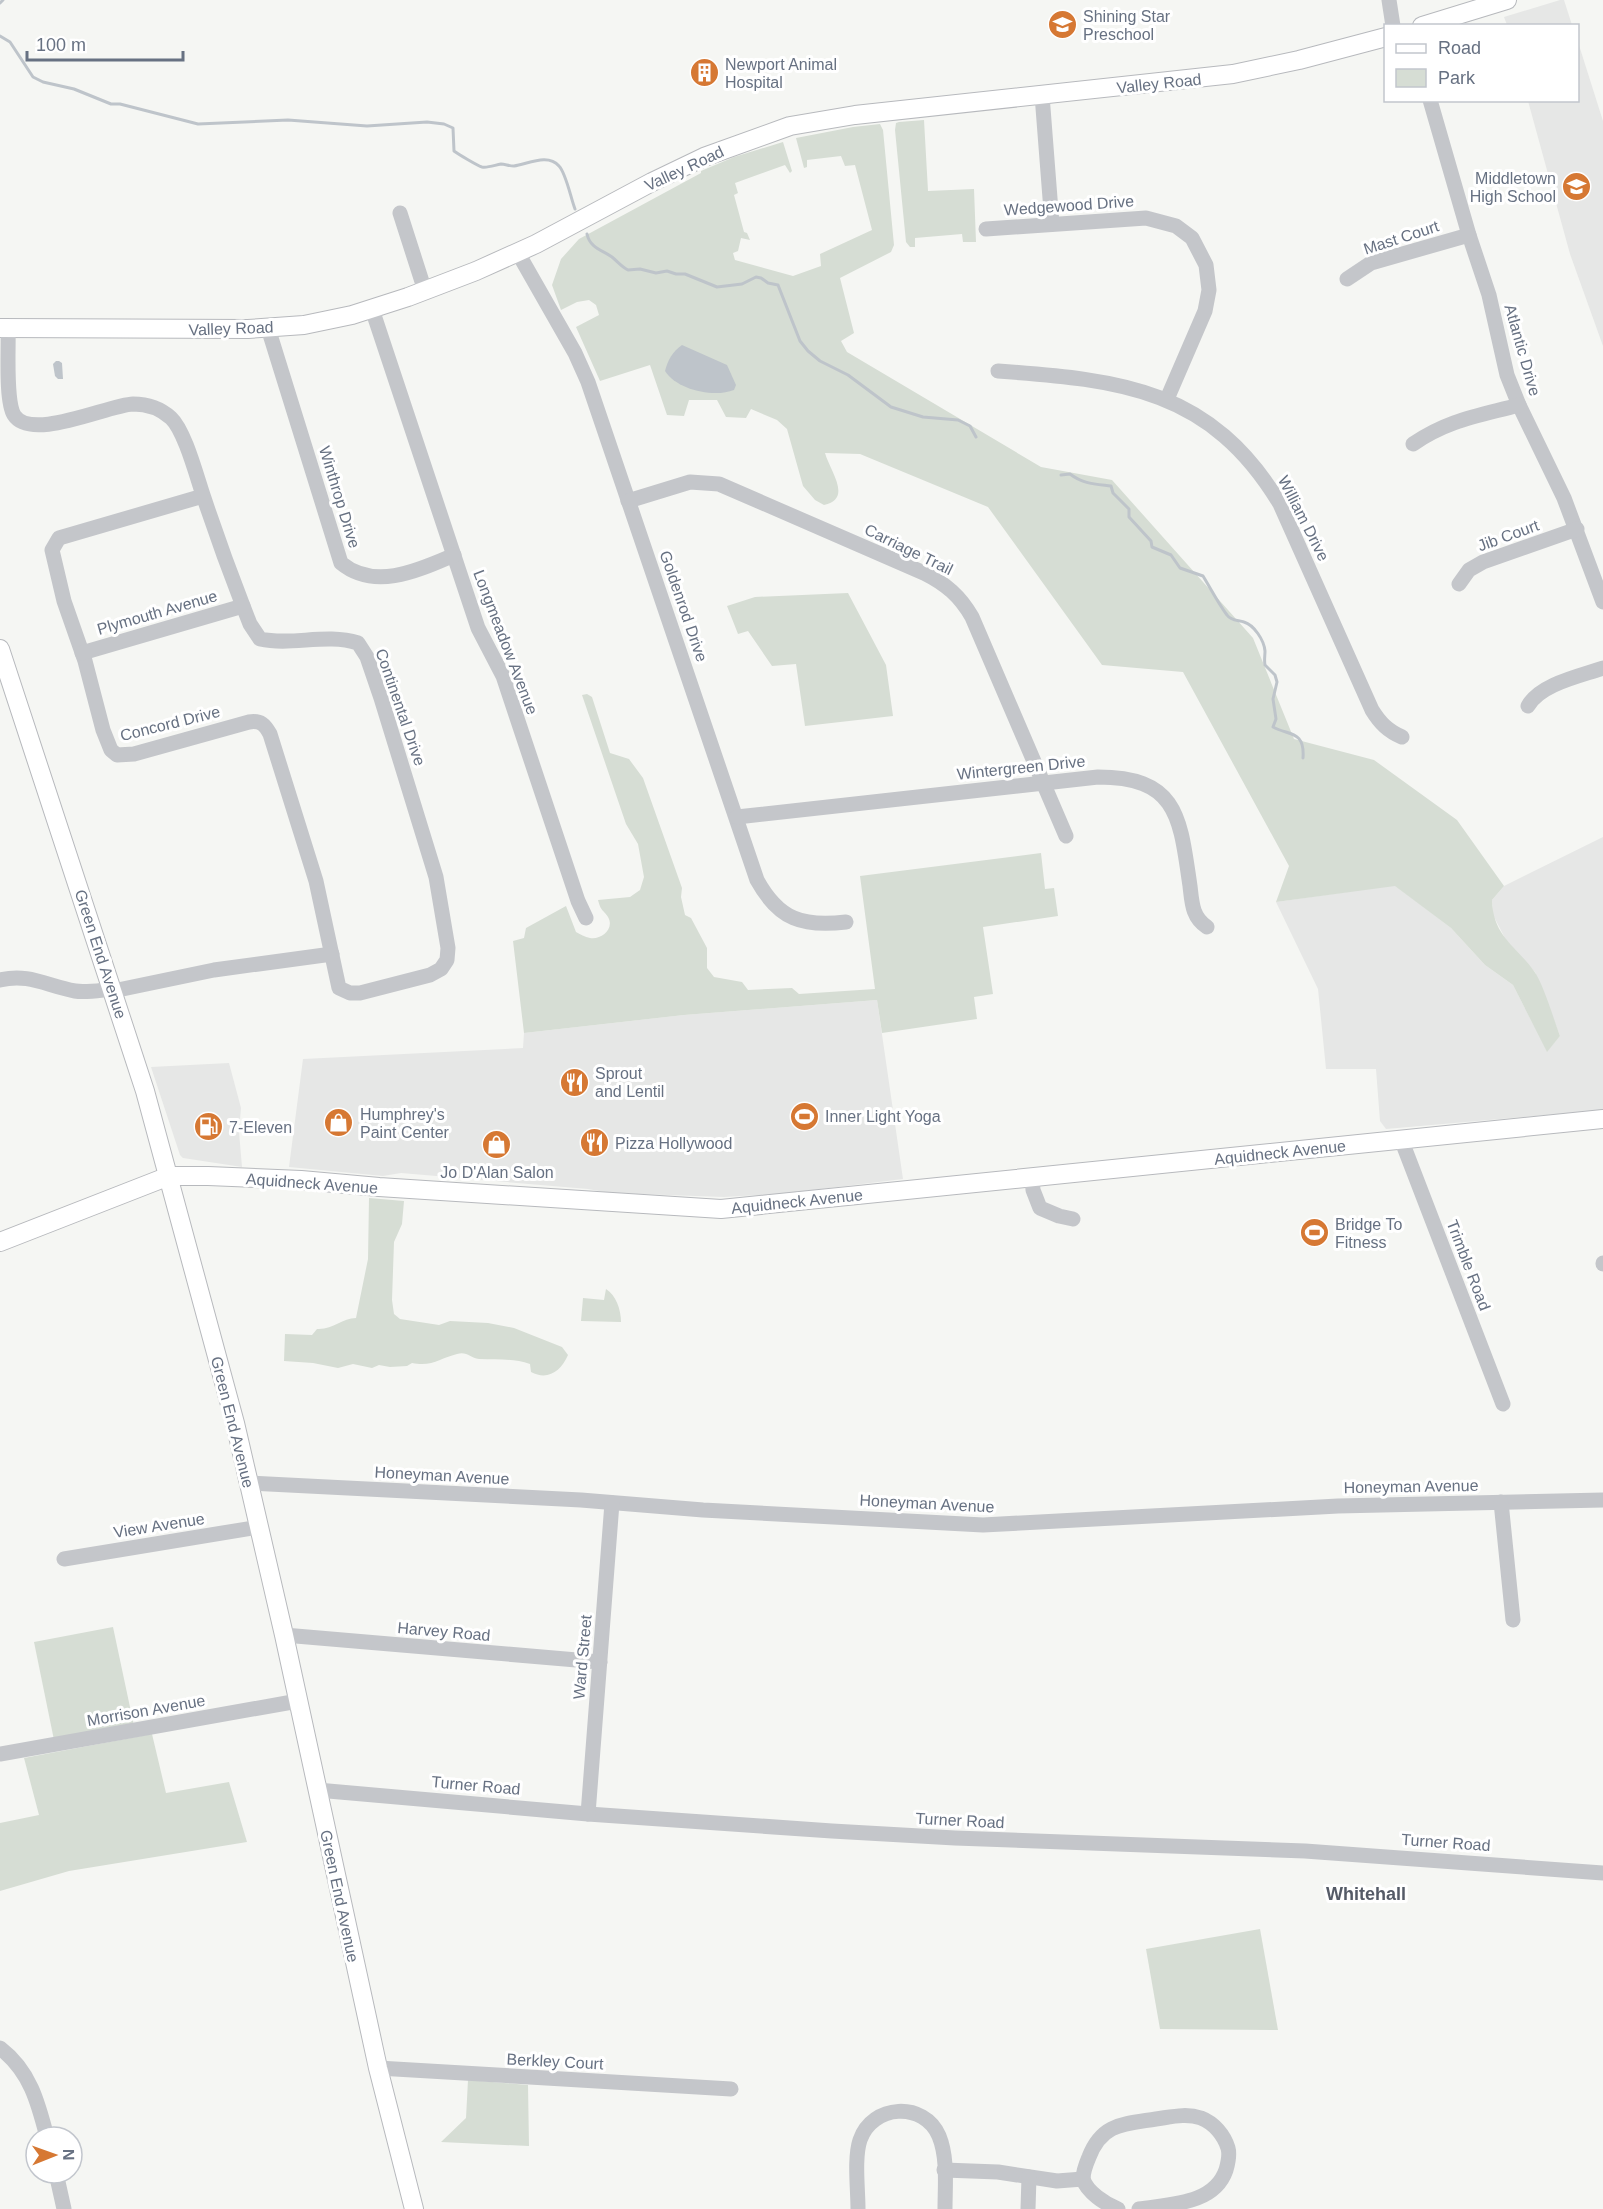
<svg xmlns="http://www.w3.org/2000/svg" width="1603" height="2209" font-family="Arial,sans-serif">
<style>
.built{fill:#e6e7e6}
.green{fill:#d6ddd4}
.water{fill:#bec4ca}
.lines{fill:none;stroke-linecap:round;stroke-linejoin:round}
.stream{stroke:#bec4ca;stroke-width:3}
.major-casing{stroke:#b7b9bd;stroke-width:20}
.minor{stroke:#c4c6ca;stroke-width:15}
.major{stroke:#fff;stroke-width:18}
.labels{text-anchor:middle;stroke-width:6;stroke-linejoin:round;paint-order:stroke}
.poi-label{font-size:16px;fill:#677182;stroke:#fff;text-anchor:start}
.street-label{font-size:16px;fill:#677182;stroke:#fff}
.neighbourhood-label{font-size:18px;font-weight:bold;fill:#555b67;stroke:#fff}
</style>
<rect width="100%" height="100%" fill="#f5f6f3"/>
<!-- built -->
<g class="built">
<polygon points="1560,0 1564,0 1572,25 1507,25 1504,17"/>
<polygon points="1578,42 1603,121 1603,346 1570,254 1528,101 1578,100"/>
<polygon points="1603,837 1603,1110 1386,1129 1380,1121 1376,1069 1326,1069 1318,989 1276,902 1395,885 1451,928 1485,965 1513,985 1547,1051 1560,1036 1535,972 1507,942 1493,915 1492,900 1504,886"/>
<polygon points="877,1000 903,1179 780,1194 724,1197 610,1193 588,1189 401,1173 383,1176 289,1167 303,1059 523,1048 524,1033 684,1015"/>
<polygon points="229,1063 241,1108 239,1132 242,1167 183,1158 180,1155 151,1067"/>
</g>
<!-- green -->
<g class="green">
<polygon points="924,120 928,191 974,189 976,242 963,242 962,234 915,238 915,247 910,247 906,242 895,130 896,123 899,122"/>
<path d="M 880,124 L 883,130 L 894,245 L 891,252 L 840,278 L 854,333 L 841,341 L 847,352 L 1041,467 L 1112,480 L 1253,638 L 1294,739 L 1374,760 L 1457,820 L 1504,886 L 1492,900 C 1493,936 1515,945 1534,971 C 1543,983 1554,1020 1560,1036 L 1547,1052 L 1513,985 L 1485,965 L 1451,928 L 1395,886 L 1276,902 L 1289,866 L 1183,672 L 1102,665 L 988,507 L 860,454 L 825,453 C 830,471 853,499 824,505 L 815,500 L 803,486 L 787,429 L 777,420 L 751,409 L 746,418 L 726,417 L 717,400 L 689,400 L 684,416 L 667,415 L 650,365 L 600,381 L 576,327 L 599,315 L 596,305 L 589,300 L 577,302 L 561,310 L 552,285 L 561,259 L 579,239 L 701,173 L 701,171 L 734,157 L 783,142 L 792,171 L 790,173 L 785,165 L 735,183 L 738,193 L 734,195 L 744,232 L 747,233 L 750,240 L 741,238 L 738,251 L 733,253 L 735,260 L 793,276 L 821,266 L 820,254 L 872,230 L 855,165 L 845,166 L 841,156 L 807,160 L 807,167 L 804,168 L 796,138 L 853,127 Z"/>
<polygon points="848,593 886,665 893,716 805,726 796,664 772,666 748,631 738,634 727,606 755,597"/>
<path d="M 587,694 L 592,697 L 610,753 L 629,759 L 643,778 L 682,888 L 681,897 L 685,915 L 691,918 L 707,948 L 707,968 L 714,977 L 742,982 L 748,990 L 792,988 L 799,994 L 875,989 L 860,876 L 1041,853 L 1045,889 L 1054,888 L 1058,916 L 983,927 L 993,994 L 974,997 L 977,1019 L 882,1033 L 877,1000 L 684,1015 L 524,1033 L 513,941 L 524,938 L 526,928 L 566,906 L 576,932 C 580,934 585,937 590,938 C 601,940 615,929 608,917 C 603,909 601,912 598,900 L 630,897 L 640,890 L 644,877 L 638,844 L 626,824 L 582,695 Z"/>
<path d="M 369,1198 L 404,1201 L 402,1224 L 394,1242 L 392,1300 L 394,1314 L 400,1319 L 439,1325 L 450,1321 L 488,1323 L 514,1328 L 562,1347 L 568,1355 C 561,1371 548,1381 531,1372 L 530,1364 C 513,1358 497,1360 479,1359 C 470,1358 467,1351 457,1354 C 440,1358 433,1367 412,1363 L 407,1366 L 390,1367 L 379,1365 L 372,1368 L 353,1364 L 338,1368 L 313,1363 L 284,1361 L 285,1334 L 312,1335 L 317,1329 C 333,1330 342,1318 356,1318 L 368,1259 Z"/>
<path d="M 606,1289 C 616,1295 621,1310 621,1322 L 581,1321 L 583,1298 L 604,1300 Z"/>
<polygon points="113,1627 134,1726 54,1740 34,1642"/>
<polygon points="152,1734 166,1793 229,1782 247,1842 69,1871 0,1891 0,1823 39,1815 24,1758"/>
<polygon points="1260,1929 1278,2030 1160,2029 1146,1949"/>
<polygon points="468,2080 528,2085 529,2146 441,2142 466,2118"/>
</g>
<!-- water -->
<g class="water">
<path d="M 682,345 L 727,365 L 736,385 L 734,390 C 714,398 677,390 665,371 C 668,360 672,352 682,345 Z"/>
<polygon points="56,361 59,361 62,363 63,379 58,379 55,376 53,364"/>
</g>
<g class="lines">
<!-- stream -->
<g class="stream">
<polyline points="0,3 3,0"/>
<path d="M 0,36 L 10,42 L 33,77 L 43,82 L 74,89 L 111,104 L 120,104 L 198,124 L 288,120 L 367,126 L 427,122 L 444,124 L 453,128 L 454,151 C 458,154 478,166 482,167 C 488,168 495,165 501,164 C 505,164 509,166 514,166 C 528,164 548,153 559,166 C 566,173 571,199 575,209"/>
<path d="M 587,234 C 590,248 602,250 612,257 C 618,262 622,267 628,270 L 640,269 L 656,273 L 667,271 L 676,274 L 685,274 L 717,287 L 742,284 L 756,277 L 761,278 L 768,283 L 778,285 L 800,341 L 808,351 L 820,361 L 848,375 L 891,407 L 923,417 L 958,420 L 970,426 L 976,437"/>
<path d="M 1061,475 L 1070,474 C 1083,484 1095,484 1111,486 L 1113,493 L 1129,509 L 1129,517 L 1151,541 L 1152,547 L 1171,555 L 1180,568 L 1203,576 C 1211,589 1218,603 1227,615 C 1231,621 1238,620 1244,622 C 1254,625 1264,640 1265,651 C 1265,656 1264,660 1265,665 L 1275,675 L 1277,682 L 1273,699 L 1276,719 L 1273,727 C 1289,736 1305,730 1303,758"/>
</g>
<defs>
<g id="major">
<polyline points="1422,26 1507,0"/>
<polyline points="0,328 248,329 304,325 352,315 408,297 476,271 536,244 652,182 704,157 790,126 855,115 1233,74 1299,60 1386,37"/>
<polyline points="0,649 145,1091 235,1423 284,1635 378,2068 414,2209"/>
<polyline points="0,1242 169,1176 208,1176 301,1180 379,1187 721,1209 1603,1119"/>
</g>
</defs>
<!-- major casing -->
<use href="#major" class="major-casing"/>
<!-- minor -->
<g class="minor">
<polyline points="1389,0 1393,26"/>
<polyline points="1042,95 1052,224"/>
<polyline points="1430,100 1469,235 1489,295 1507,375 1519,405 1564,498 1603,602"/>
<polyline points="400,213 425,291"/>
<polyline points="986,229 1146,218 1176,226 1192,238 1206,265 1209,290 1205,311 1167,399"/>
<path d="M 518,253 L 575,353 L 588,382 L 757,880 C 779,920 803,927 846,922"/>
<polyline points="1347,279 1371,263 1469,235"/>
<polyline points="372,309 478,628 503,676 578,901 586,918"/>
<path d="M 8,328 C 9,347 5,400 14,415 C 31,442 108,405 133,404 C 147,404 160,408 171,418 C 185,431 197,478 204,498 C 216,534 229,570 243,606 L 250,624 L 260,639 C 292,646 326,633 358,643 L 367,657 L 381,698 L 436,877 L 448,948 L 447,960 L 441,969 L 430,975 L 360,993 L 350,993 L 339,988 L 316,881 L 270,734 C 265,725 261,720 249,722 L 134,754 L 117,755 L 111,750 L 103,730 L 85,661 L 64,601 L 52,550 L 59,538 L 203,496"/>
<path d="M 268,328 L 341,563 C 375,591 419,570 454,555"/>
<path d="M 998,371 C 1122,380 1211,389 1280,504 L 1372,710 C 1380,723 1388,731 1402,737"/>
<path d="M 1413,444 C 1448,420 1478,416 1519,405"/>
<path d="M 628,501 L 690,482 L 719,484 L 924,573 C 946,584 960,596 972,617 L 1066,836"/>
<polyline points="1459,584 1469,570 1483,562 1577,529"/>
<polyline points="82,653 243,606"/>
<path d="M 1528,706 C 1540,684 1580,676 1603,668"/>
<path d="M 737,817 L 1098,777 C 1179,777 1180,819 1190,886 C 1192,903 1192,917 1207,927"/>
<path d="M 0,980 C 29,973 47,986 75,991 C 86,993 101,990 113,989"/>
<polyline points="113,991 214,970 332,954"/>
<polyline points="1401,1139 1503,1404"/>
<polyline points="1032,1177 1033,1190 1040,1208 1059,1216 1073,1219"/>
<polyline points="1603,1263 1603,1264"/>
<polyline points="250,1483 581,1500 703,1510 983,1525 1338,1506 1603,1500"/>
<polyline points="1501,1502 1513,1620"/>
<polyline points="64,1559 259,1527"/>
<polyline points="284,1635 600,1662"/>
<polyline points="0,1754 298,1701"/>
<polyline points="317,1790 588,1814 832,1831 955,1838 1305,1851 1603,1873"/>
<polyline points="588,1814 612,1503"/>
<path d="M 0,2048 C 30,2071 38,2102 47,2137"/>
<polyline points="378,2068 731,2089"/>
<polyline points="944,2170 998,2172 1057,2181 1083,2179"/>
<polyline points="56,2173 64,2209"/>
<path d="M 858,2209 C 858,2189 854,2158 860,2140 C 872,2104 924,2101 939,2136 C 948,2158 945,2186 945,2209"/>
<polyline points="1028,2209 1029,2177"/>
<path d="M 1118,2209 C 1105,2204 1087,2192 1083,2179 C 1083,2171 1086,2164 1089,2157 C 1102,2123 1124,2124 1156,2119 C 1171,2117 1186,2113 1201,2118 C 1214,2123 1224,2135 1228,2148 C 1230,2155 1228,2163 1226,2170 C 1214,2205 1169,2204 1139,2209"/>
</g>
<!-- major -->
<use href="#major" class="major"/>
</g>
<!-- icons -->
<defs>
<symbol id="school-disc" viewBox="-11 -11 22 22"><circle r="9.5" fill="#d67833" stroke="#fff"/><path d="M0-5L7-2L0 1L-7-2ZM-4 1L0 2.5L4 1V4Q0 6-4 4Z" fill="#fff"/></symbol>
<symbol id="building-disc" viewBox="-11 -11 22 22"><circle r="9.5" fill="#d67833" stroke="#fff"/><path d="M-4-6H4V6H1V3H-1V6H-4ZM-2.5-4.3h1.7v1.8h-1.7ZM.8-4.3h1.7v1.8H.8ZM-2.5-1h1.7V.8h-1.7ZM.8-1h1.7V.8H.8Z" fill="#fff"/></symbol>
<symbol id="restaurant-disc" viewBox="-11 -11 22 22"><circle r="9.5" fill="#d67833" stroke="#fff"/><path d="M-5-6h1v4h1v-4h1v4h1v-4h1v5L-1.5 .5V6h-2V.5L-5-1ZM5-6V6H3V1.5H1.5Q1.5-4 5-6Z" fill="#fff"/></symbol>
<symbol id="stadium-disc" viewBox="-11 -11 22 22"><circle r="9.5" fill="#d67833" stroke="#fff"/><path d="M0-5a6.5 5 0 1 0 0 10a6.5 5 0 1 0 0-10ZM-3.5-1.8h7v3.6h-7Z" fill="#fff"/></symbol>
<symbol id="shop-disc" viewBox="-11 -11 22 22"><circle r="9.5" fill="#d67833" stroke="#fff"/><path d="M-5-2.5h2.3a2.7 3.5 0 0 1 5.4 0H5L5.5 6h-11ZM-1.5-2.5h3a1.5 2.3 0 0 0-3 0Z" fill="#fff"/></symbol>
<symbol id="fuel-disc" viewBox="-11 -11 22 22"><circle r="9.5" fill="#d67833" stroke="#fff"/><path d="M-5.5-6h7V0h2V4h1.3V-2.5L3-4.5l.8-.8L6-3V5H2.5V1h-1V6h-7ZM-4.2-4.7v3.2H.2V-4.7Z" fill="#fff"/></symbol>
</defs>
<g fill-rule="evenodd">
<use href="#school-disc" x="1046" y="8" width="33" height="33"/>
<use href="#building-disc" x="688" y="56" width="33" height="33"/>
<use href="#school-disc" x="1560" y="170" width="33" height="33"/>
<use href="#restaurant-disc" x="558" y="1066" width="33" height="33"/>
<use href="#stadium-disc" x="788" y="1100" width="33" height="33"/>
<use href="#shop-disc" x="322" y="1106" width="33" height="33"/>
<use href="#fuel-disc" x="192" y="1110" width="33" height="33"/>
<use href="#restaurant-disc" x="578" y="1126" width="33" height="33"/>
<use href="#shop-disc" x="480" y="1128" width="33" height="33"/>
<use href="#stadium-disc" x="1298" y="1216" width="33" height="33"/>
</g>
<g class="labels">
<!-- poi labels -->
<g class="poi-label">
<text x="1083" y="22">Shining Star<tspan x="1083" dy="18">Preschool</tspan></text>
<text x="725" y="70">Newport Animal<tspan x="725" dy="18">Hospital</tspan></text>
<text x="1556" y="184" text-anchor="end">Middletown<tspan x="1556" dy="18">High School</tspan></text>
<text x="595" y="1079">Sprout<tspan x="595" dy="18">and Lentil</tspan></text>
<text x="360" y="1120">Humphrey's<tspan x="360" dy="18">Paint Center</tspan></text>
<text x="825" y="1122">Inner Light Yoga</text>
<text x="229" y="1133">7-Eleven</text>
<text x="615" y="1149">Pizza Hollywood</text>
<text x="497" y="1178" text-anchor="middle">Jo D'Alan Salon</text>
<text x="1335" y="1230">Bridge To<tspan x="1335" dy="18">Fitness</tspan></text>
</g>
<!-- street labels -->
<g class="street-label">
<text transform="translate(1159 83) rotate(-6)" y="6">Valley Road</text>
<text transform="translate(684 168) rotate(-25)" y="6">Valley Road</text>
<text transform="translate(1069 205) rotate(-4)" y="6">Wedgewood Drive</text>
<text transform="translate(1401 237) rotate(-18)" y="6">Mast Court</text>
<text transform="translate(231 328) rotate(-2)" y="6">Valley Road</text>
<text transform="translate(1523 350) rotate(74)" y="6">Atlantic Drive</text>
<text transform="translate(340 497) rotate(73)" y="6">Winthrop Drive</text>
<text transform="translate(1304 518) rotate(63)" y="6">William Drive</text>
<text transform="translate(1508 535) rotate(-20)" y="6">Jib Court</text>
<text transform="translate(909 549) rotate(26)" y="6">Carriage Trail</text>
<text transform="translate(684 606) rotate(71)" y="6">Goldenrod Drive</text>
<text transform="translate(157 612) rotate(-16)" y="6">Plymouth Avenue</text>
<text transform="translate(506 642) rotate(69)" y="6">Longmeadow Avenue</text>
<text transform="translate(401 707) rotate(71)" y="6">Continental Drive</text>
<text transform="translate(170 723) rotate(-14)" y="6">Concord Drive</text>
<text transform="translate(1021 767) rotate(-6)" y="6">Wintergreen Drive</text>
<text transform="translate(101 954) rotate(72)" y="6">Green End Avenue</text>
<text transform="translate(1280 1152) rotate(-6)" y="6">Aquidneck Avenue</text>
<text transform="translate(312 1183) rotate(4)" y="6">Aquidneck Avenue</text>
<text transform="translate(797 1201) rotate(-6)" y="6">Aquidneck Avenue</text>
<text transform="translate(1469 1265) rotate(69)" y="6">Trimble Road</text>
<text transform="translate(233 1422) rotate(76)" y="6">Green End Avenue</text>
<text transform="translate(442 1475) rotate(3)" y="6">Honeyman Avenue</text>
<text transform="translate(1411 1486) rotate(-1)" y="6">Honeyman Avenue</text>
<text transform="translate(927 1503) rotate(3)" y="6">Honeyman Avenue</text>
<text transform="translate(159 1525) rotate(-9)" y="6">View Avenue</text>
<text transform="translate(444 1631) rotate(5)" y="6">Harvey Road</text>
<text transform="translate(582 1657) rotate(-85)" y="6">Ward Street</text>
<text transform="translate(146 1710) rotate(-10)" y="6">Morrison Avenue</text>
<text transform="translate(476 1785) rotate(5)" y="6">Turner Road</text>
<text transform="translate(960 1820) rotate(3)" y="6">Turner Road</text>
<text transform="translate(1446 1842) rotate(4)" y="6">Turner Road</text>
<text transform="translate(340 1896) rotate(78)" y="6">Green End Avenue</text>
<text transform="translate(555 2061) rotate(3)" y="6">Berkley Court</text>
</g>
<!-- neighbourhood labels -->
<g class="neighbourhood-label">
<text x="1366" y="1900">Whitehall</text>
</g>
</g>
<!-- legend -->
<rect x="1384" y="24" width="195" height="78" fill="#ffffff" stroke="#c2c6cd" stroke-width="1.5"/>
<rect x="1396" y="44" width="30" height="9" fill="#ffffff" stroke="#c2c6cd" stroke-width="1.5"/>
<text x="1438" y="54" font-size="18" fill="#677182">Road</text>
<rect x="1396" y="69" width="30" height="18" fill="#d6ddd4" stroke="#c2c6cd" stroke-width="1.5"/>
<text x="1438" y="84" font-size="18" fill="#677182">Park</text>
<!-- north arrow -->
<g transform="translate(54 2155) rotate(89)"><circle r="28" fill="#ffffff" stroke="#c2c6cd" stroke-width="1.5"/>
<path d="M0-4.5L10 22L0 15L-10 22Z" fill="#d67833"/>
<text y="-9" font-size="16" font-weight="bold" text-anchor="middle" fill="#677182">N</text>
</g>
<!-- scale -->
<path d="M27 51v9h156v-9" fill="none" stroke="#677182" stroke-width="3"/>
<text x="36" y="51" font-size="18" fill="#677182" stroke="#ffffff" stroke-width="4.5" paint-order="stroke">100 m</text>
</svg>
